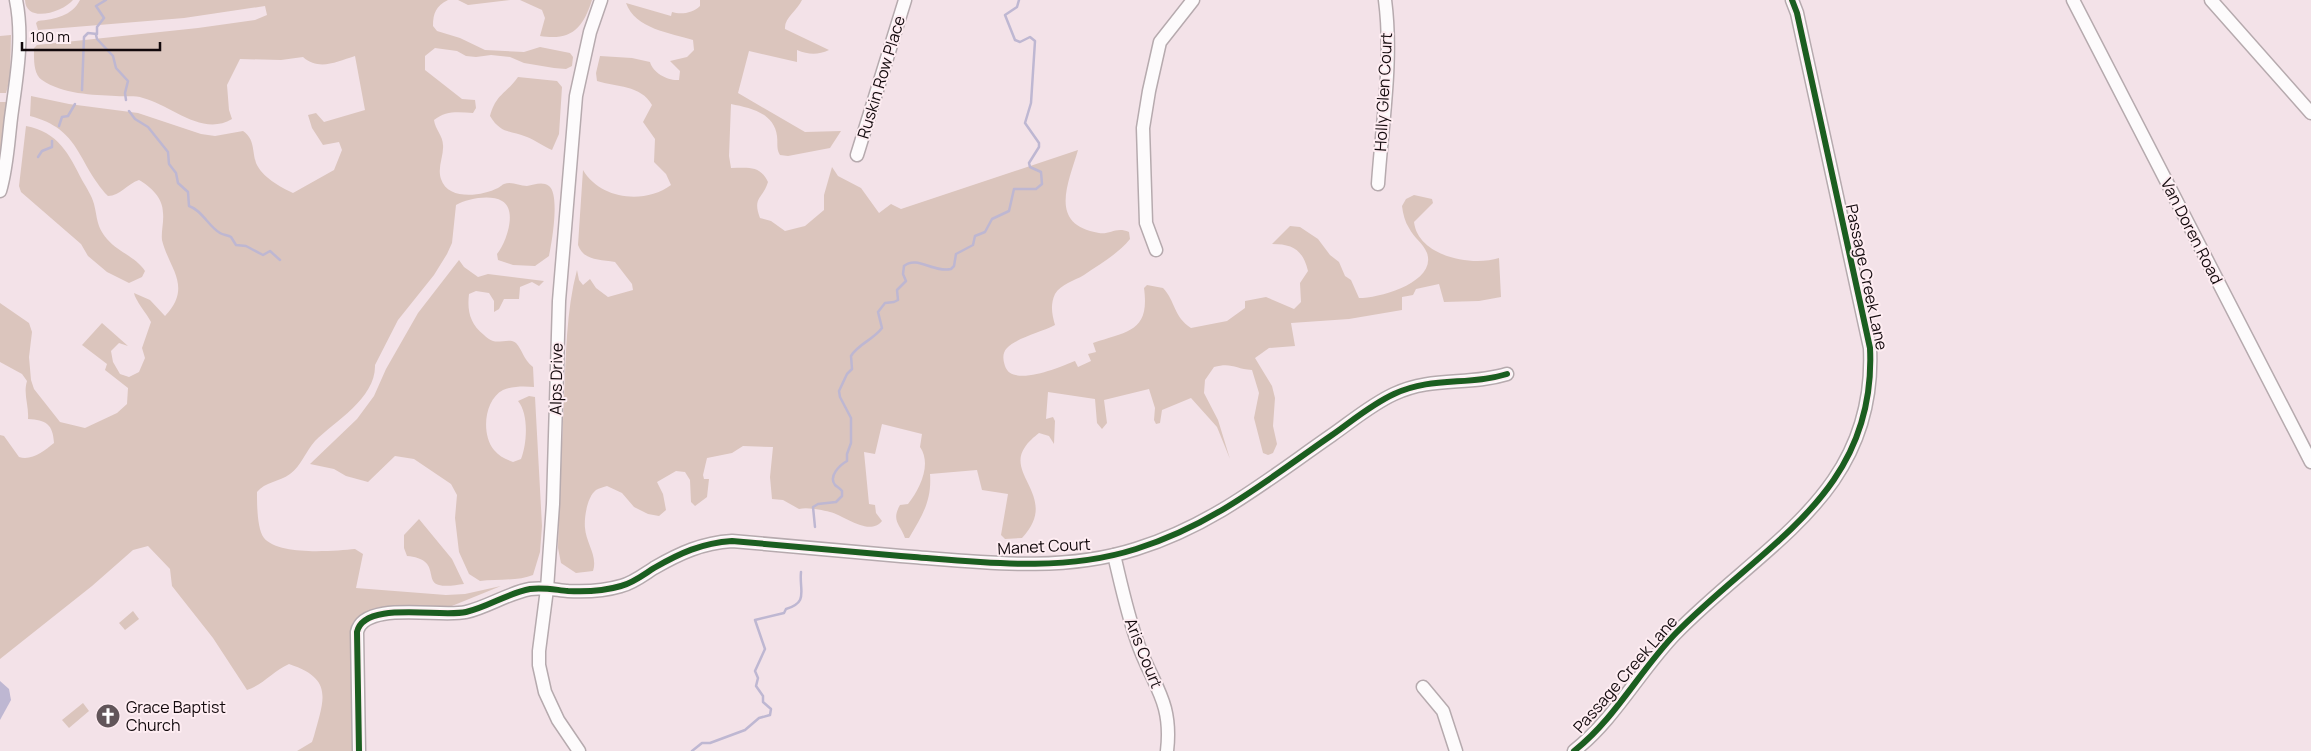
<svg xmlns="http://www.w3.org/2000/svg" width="2311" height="751" font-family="Manrope,sans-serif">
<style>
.green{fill:#dbc5bd}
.water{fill:#beb7d2}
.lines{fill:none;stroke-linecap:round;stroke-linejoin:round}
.stream{stroke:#beb7d2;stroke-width:2.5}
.minor-casing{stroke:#b6aaae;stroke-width:15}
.minor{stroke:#fdfbfc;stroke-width:12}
.cycleway-casing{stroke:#feedf2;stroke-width:9}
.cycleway{stroke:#1b5e20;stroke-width:6}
.labels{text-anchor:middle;stroke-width:4;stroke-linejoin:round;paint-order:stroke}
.street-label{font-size:16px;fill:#12090c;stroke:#feedf2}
.poi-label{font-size:16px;fill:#12090c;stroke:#feedf2;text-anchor:start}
</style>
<rect width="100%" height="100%" fill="#f3e2e8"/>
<!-- green -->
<g class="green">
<path d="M 25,0 L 73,0 C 63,12 26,24 25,0 Z"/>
<path d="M 80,0 L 448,0 C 436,6 433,13 433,26 L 437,31 L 460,38 L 485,50 L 524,52 L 540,47 L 570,53 L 573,57 L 572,66 L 566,69 L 554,68 L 524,63 L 510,57 L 491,55 L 476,57 L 466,56 L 457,51 L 435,48 L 425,56 L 425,70 L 462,99 L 475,100 L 476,108 L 473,113 C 459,112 446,110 434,120 C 435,129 443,136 443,145 C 444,156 437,167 441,179 C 448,201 482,196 498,188 C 500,187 503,184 504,184 C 512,181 519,186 527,186 C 534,185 542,181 549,186 C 560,194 552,242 549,256 L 535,266 L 513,265 L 498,260 L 497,254 C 506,243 518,210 502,201 C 490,194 467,199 456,205 L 452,243 L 447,254 L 434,275 L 398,320 L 375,365 C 376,398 335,421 315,441 C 306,451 301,466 290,474 C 279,482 265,482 257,492 C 257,504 257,529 264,538 C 279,556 334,551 355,549 L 363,554 L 356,588 L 446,595 L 465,594 L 501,586 L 442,610 L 393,606 L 372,609 L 354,621 L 350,634 L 355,751 L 297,751 L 312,742 L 314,736 C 324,699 334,679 289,664 C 273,671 263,685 247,690 L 213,638 L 172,586 L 170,569 L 148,546 L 133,550 L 92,586 L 0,659 L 0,435 L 4,436 L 19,457 C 32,461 44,451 54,443 C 53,424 46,420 28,419 C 29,405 23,394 27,381 L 22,374 L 0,362 L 0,303 L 29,323 L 32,332 L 29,357 L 31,380 L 34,389 L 60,422 L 85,428 L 117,413 L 127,404 L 128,388 L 105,370 L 107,364 L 82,345 L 102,323 L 128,346 L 119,343 L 111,351 L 113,362 L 120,374 L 129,377 L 139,372 L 145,358 L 142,348 L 151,322 C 147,314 135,300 134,293 L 150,300 L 165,316 C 193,286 169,269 162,240 C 161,232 164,222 163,213 C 163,198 151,187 139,180 C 127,184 120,196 108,196 C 77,163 81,129 30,116 L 31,96 L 69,104 L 138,113 L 201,134 L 215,136 L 243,131 C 255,139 252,151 256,163 C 262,177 280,187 293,193 L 334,170 L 342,150 L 339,142 L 323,145 L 312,128 L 308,115 L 316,113 L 324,122 L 365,110 L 355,56 C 336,62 319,71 303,57 L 281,60 L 240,59 L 227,85 L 229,110 L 232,119 C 202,137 171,105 143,98 C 135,95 125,97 116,96 C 93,95 62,94 42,80 C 33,74 34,58 34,48 L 37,45 L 198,28 L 255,20 L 267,15 L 265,6 L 184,18 L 38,30 L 36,23 L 38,21 C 55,19 72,16 80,0 Z"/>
<polygon points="458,0 510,0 468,5"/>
<path d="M 520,0 L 592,0 C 583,28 572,41 540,36 L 545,18 L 542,10 Z"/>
<path d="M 700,0 L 802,0 C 797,11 784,18 785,29 L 829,50 C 818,55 809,55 797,50 L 797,62 L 749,51 L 738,93 L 805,132 L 841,131 L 830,148 L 788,156 L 780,155 C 776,149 778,143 777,136 C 774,113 751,108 731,104 L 729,156 L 731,168 C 748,168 760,165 768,182 C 763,199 752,197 760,218 L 771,221 L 785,231 L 805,226 L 824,210 L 824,195 L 832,167 L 838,176 L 861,188 L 879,213 L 891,204 L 901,209 L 1078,150 C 1068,184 1048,225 1099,233 C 1110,235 1116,226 1129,232 L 1130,239 C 1118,254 1100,264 1084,275 C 1074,281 1061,284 1055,294 C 1050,305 1052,314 1055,325 C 1042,332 1016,338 1007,348 C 1002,353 1003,360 1005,366 C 1012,388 1060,367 1075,361 L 1078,367 L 1091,361 L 1088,354 L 1096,352 L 1093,343 C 1128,331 1150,332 1144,288 L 1147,285 L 1163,288 C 1176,302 1173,316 1191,328 L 1227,321 L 1245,308 L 1245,301 L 1266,297 L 1294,309 L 1301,302 L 1300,283 L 1308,271 C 1303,250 1293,244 1272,244 L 1290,226 L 1300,227 L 1318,239 L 1330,255 L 1339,262 L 1345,276 L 1351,280 L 1359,298 C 1380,298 1437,282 1427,253 C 1423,243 1414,238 1409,228 C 1405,222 1403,214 1402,206 L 1406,199 L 1414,195 L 1432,199 L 1433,203 L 1414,222 C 1418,256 1471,267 1499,258 L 1501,297 L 1479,301 L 1444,302 L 1439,284 L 1416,289 L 1413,295 L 1402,297 L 1402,310 L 1349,319 L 1291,323 L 1295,346 L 1269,348 L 1255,358 L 1272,386 L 1275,398 L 1273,426 L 1277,444 L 1273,453 L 1268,455 L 1263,453 L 1254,418 L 1259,393 L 1252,370 C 1235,369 1232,362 1214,367 L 1205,380 L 1204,393 L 1218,420 L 1230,459 L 1217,427 L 1191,398 L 1162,410 L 1160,423 L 1156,424 L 1154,420 L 1155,408 L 1149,389 L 1104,400 L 1107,423 L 1102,429 L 1097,423 L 1095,399 L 1048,392 L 1046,419 L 1053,417 L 1055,421 L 1054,444 L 1049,436 L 1039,433 C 1034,437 1028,442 1025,447 C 1005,475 1060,498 1022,538 L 1005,539 L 1001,535 L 1008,494 L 982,490 L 977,470 L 930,474 C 932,501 922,516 909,538 L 905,538 C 900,524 891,521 900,505 L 908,504 C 920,489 932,464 920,447 L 922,434 L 882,424 L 875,454 L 864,452 L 869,504 L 875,505 L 876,513 L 882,521 C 869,537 844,515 830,512 C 821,510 808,507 799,509 L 783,500 L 772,499 L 770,477 L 773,447 L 743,446 L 732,453 L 707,458 L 703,475 L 704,479 L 709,479 L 707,497 L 695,506 L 691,502 L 690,480 L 685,472 L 676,471 L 657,482 L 663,494 L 666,510 L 659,516 L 648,514 L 634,507 L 622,493 L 607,486 C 604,487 599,488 596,490 C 587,497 584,518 585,528 C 586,543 598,556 593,571 L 576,573 L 561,563 L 558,548 C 559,498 562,449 564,399 C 566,357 566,311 577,270 L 579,280 L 583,285 L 590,279 L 596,288 L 608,297 L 633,290 L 632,284 L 615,262 C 599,259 584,261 578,245 L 583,170 C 600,199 644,205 671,185 L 666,174 L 654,162 L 655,139 L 643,122 L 652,105 C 641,85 616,87 597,81 L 596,73 L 600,56 L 632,58 L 650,62 C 653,73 668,81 679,80 L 680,71 L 670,61 L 687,57 L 694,50 L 693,40 C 671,33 635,29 626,3 L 671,16 L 672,12 C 681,15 693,13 700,6 Z"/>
<polygon points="11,35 10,79 6,93 0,93 0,36"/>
<path d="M 518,77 L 557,81 L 562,87 L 559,134 L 552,150 C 543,146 535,140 527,137 C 509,130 501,134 490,116 C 496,94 506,94 518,77 Z"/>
<polygon points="0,102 8,102 0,166"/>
<path d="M 26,126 C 58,132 69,154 82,180 C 86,187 92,196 94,204 C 98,220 96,225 107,239 C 118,252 136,257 145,271 L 142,277 L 129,283 L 107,272 L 88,256 L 81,244 L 21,192 L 19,186 Z"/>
<path d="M 459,260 L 464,267 L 478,277 L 488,274 L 544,281 L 539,286 L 532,282 L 520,287 L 519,299 L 504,299 L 499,309 L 494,312 L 494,301 L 489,293 L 476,291 L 469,294 C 467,311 470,324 484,335 C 486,337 490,340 493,341 C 500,343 511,338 516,343 C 522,349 523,359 533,367 L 534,387 C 525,386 512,386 503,390 C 484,400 481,434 494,450 C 499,456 505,459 513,462 L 521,459 C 527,444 529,414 518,401 L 529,396 L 535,397 L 542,526 L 540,552 L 533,575 C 519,581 496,579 480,581 L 469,574 L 459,552 L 455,518 L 457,495 L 451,484 L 414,459 L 395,456 L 368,482 L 346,476 L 334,469 L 310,464 L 357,419 L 374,396 L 386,369 L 418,313 Z"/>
<path d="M 419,519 L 452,559 L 464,584 C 456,585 446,587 439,585 C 424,581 441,559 407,556 L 404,548 L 404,535 Z"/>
<polygon points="133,611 139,619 125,630 119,623"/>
<polygon points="83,703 89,711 69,728 62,720"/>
</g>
<!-- water -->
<polygon class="water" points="0,681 9,689 11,700 0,720"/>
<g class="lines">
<!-- stream -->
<g class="stream">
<polyline points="96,35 97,39 113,56 116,68 128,81 125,93 126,100"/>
<polyline points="82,90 84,37 88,33 97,34 97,27 104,18 96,6 106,0"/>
<path d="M 129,111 L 135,119 L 148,127 L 168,152 L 169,164 L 176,173 L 178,183 L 188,192 L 189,206 C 202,210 208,226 220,233 C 223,235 228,235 231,237 L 236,245 L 246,246 L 263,255 L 270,251 L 280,260"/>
<polyline points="59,126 62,117 68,116 75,104"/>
<polyline points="38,157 42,151 52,147 52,141"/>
<path d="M 815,527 L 813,507 L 818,504 L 836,502 L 842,496 L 842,491 C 840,488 837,487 835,485 C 828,476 840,465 847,461 L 847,454 L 851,443 L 851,418 L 840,397 L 839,391 L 847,374 L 852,369 L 851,356 C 858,344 873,340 882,328 L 878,312 L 885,303 L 894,302 L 898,300 L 897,290 L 906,281 L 903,274 L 904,266 C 917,255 933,273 951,269 L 954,266 L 956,254 L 973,245 L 975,236 L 985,232 L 992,219 L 1009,211 L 1014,189 L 1036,189 L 1042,184 L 1041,172 L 1030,167 L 1029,163 L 1039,147 L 1039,143 L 1025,123 L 1031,103 L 1035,41 L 1030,37 L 1020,42 L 1015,40 L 1005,15 L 1017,7 L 1019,0"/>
<path d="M 692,751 L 702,743 L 710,743 L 745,730 L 759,718 L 770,715 L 771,709 L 763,702 L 763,696 L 756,686 L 758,678 L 755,671 L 765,649 L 755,620 L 784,613 L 786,609 C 809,602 799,591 801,572"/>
</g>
<defs>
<g id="minor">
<polyline points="2073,0 2311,462"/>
<polyline points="2211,0 2311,113"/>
<polyline points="857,155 905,0"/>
<path d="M 1378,184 C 1382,124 1393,60 1385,0"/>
<path d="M 0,191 C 7,167 8,143 11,118 C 16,80 24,39 16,0"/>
<polyline points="1156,250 1146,223 1143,128 1149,91 1160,42 1193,0"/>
<path d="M 1114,555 C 1121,584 1127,613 1137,641 C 1152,685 1173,700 1167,751"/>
<polyline points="1423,687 1443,711 1456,751"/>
<path d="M 359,751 L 357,632 C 364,600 441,618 466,612 C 488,607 508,593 530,589 C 543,587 556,590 568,591 C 586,592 604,591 621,586 C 633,583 643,575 654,568 C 680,553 702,543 732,541 C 792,546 853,552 914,557 C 988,563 1064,572 1136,549 C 1213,525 1267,480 1332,435 C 1352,421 1372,404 1394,394 C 1432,376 1468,386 1507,374"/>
<polyline points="579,751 558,720 545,692 539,665 539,651 547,589 553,504 559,301 576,96 590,32 601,0"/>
<path d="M 1574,751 C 1615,719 1640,670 1676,633 C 1764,543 1877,493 1870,348 L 1797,13 L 1792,0"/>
</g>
</defs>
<!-- minor casing -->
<use href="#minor" class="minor-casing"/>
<!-- minor -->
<use href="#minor" class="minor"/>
<defs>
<g id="cycleway">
<path d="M 359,751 L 357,632 C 364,600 441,618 466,612 C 488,607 508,593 530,589 C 543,587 556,590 568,591 C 586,592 604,591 621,586 C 633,583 643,575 654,568 C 680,553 702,543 732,541 C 792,546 853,552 914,557 C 988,563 1064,572 1136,549 C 1213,525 1267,480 1332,435 C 1352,421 1372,404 1394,394 C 1432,376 1468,386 1507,374"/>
<path d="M 1574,751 C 1615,719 1640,670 1676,633 C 1764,543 1877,493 1870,348 L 1797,13 L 1792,0"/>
</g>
</defs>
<!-- cycleway casing -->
<use href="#cycleway" class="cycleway-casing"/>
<!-- cycleway -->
<use href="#cycleway" class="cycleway"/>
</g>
<!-- icons -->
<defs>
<symbol id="church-disc" viewBox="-11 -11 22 22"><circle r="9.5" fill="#615559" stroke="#feedf2"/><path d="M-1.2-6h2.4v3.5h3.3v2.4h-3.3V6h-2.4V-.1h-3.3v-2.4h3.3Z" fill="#fff"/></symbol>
</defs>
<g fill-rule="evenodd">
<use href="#church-disc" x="94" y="702" width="28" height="28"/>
</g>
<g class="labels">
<!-- street labels -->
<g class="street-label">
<text transform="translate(881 77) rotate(-73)" y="6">Ruskin Row Place</text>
<text transform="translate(1383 92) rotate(-87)" y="6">Holly Glen Court</text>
<text transform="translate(2192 231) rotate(63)" y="6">Van Doren Road</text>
<text transform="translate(1867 277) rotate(78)" y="6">Passage Creek Lane</text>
<text transform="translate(556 379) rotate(-89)" y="6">Alps Drive</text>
<text transform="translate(1044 546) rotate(-3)" y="6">Manet Court</text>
<text transform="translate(1144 653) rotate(68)" y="6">Aris Court</text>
<text transform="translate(1625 674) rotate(-49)" y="6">Passage Creek Lane</text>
</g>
<!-- poi labels -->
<g class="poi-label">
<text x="126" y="713">Grace Baptist<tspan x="126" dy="18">Church</tspan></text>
</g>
</g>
<!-- scale -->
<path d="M22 42v8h138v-8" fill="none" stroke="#12090c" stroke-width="2.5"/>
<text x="30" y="42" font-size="15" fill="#12090c" stroke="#feedf2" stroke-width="4" paint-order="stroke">100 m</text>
</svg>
